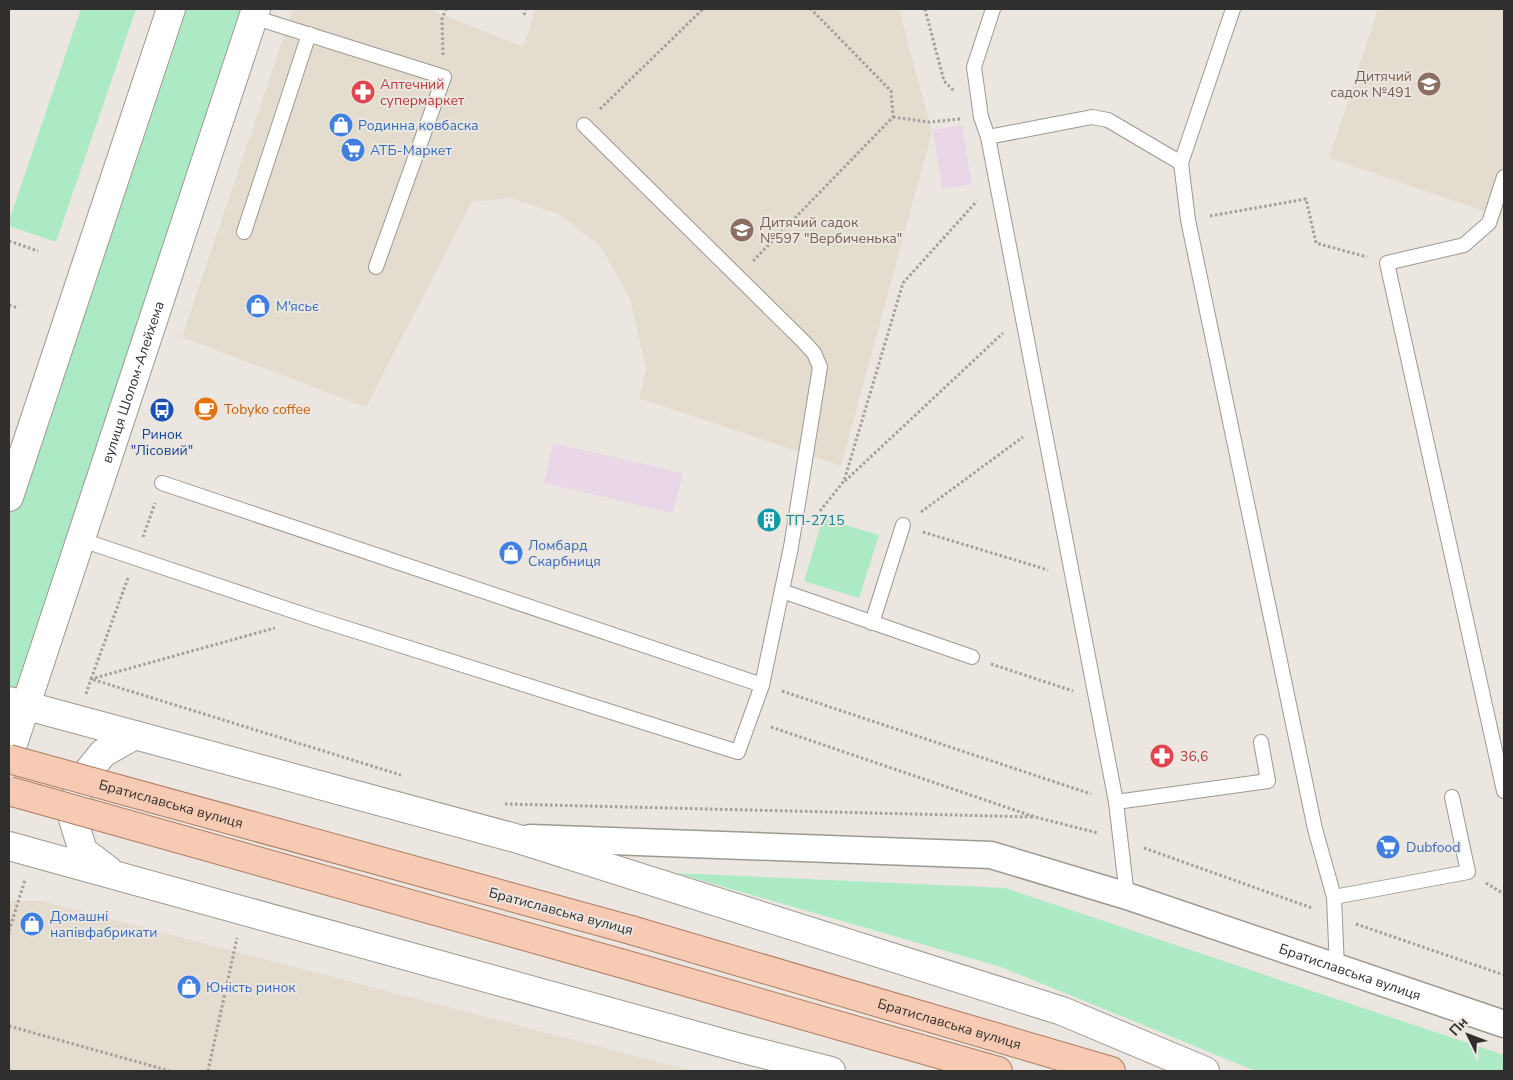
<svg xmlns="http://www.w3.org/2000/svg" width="1513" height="1080" font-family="'Nunito Sans',sans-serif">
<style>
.built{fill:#e4dcce}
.industrial{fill:#e9d7e8}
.green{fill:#abeac5}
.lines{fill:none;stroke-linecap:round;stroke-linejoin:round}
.service-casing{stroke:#9c9992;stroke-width:16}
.minor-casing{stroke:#9c9992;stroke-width:29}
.tertiary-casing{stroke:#9c9992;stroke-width:30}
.primary-casing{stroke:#ad7c63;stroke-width:30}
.path{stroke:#a29e99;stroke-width:3;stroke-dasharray:2.5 2.5;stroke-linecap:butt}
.service{stroke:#fff;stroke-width:14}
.minor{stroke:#fff;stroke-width:26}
.tertiary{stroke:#fff;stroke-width:28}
.primary{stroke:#f6cab3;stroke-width:28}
.primary-bridge-casing{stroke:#ad7c63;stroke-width:30;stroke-linecap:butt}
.primary-bridge{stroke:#f6cab3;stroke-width:28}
.labels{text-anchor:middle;stroke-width:4;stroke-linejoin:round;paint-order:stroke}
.education-label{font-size:14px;fill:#785e54;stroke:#ebe7e0;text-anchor:end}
.health-label{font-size:14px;fill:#be3a42;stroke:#ebe7e0;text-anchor:start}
.shop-label{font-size:14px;fill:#366cbe;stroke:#ebe7e0;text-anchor:start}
.street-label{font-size:14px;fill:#312f2d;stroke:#ebe7e0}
.food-label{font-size:14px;fill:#c56008;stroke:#ebe7e0;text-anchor:start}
.transit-label{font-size:14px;fill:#164399;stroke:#ebe7e0}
.culture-label{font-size:14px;fill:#0d838f;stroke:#ebe7e0;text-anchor:start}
</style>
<rect width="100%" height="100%" fill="#ebe7e0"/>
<!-- built -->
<g class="built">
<polygon points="293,9 428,9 523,47 536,9 899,9 932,132 841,466 639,398 646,369 630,298 600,246 559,214 510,198 472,202 366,407 182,337"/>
<polygon points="1378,9 1504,9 1504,218 1329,158"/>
<polygon points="9,901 42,901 693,1071 9,1071"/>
</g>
<!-- industrial -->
<g class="industrial">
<polygon points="962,125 972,184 942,189 933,130"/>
<polygon points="553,443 683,473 673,513 544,483"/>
</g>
<!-- green -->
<g class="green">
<polygon points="81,9 136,9 56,242 9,226 9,221"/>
<polygon points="171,9 256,9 27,706 9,701 9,497"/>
<polygon points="823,518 879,535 859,598 804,581"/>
<polygon points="676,873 1005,888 1504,1055 1504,1071 1256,1071 1001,967"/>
</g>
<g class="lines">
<defs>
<g id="service">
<polyline points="993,9 974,67 981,117 988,137 1116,802 1127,896"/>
<polyline points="1233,9 1181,163 1188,220 1315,829 1334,897 1337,968"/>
<polyline points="253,17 444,77 376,267"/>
<polyline points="988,137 1092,117 1108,120 1181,163"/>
<polyline points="1504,177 1489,223 1464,245 1387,263 1504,791"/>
<polyline points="244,232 309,34"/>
<polyline points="162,483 762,685"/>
<polyline points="79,539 314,618 738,752 762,685 791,547 820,367 814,353 803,341 584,125"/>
<polyline points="782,591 972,657"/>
<polyline points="872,623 903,525"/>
<polyline points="1116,802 1268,781 1261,742"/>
<polyline points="1334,897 1468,872 1452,797"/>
</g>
<g id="minor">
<path id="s1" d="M 530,838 L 991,855 L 1127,896 L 1504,1024"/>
</g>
<g id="tertiary">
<polyline points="9,497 171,9"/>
<polyline points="9,701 515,838 1062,1011 1205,1071"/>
<path id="s2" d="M 9,756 L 256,9"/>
<polyline points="9,846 744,1049 831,1071"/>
<polyline points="108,870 83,851 73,819 77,793 86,774 103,753 135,735"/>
</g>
<g id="primary">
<path id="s3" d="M 631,930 L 1111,1071"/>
<polyline points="620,963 998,1071"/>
</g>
</defs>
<!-- service casing -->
<use href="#service" class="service-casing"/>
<!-- minor casing -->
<use href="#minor" class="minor-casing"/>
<!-- tertiary casing -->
<use href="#tertiary" class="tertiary-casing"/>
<!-- primary casing -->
<use href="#primary" class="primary-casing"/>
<!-- path -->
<g class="path">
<polyline points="925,9 944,81 954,91"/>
<polyline points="524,15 526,9"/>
<polyline points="443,55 442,19 446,9"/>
<polyline points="600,109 703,9"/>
<polyline points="893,117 929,122 960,119"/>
<polyline points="1210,216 1306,199 1316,243 1367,257"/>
<polyline points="9,241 38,251"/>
<polyline points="753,261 893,117 891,91 811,9"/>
<polyline points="9,305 18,308"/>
<polyline points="845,481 1003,333"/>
<polyline points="820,511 844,481 903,283 977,201"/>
<polyline points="921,512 1023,437"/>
<polyline points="923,532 1048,570"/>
<polyline points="143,537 155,503"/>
<polyline points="128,578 91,679 401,775"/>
<polyline points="991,664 1073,691"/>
<polyline points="782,691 1091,794"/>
<polyline points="86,694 91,679 275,628"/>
<polyline points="771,727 1035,817 1098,833"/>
<polyline points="505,804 1035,817"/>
<polyline points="1144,848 1312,908"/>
<polyline points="1486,883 1504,894"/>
<polyline points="1356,924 1504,975"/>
<polyline points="9,931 25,880"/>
<polyline points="9,1026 170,1071"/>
<polyline points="208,1071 237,938"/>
</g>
<!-- service -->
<use href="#service" class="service"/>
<!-- minor -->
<use href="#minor" class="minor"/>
<!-- tertiary -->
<use href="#tertiary" class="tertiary"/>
<!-- primary -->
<use href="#primary" class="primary"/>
<defs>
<g id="primary-bridge">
<path id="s4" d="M 9,759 L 631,930"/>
<polyline points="9,791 620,963"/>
</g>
</defs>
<!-- primary-bridge casing -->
<use href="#primary-bridge" class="primary-bridge-casing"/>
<!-- primary-bridge -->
<use href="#primary-bridge" class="primary-bridge"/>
</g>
<!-- icons -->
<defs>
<symbol id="school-disc" viewBox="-11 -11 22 22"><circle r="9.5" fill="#8d6e63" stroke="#ebe7e0"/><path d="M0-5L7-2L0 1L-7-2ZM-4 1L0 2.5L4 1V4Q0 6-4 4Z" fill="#fff"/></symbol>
<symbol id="pharmacy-disc" viewBox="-11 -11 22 22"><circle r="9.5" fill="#e0444e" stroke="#ebe7e0"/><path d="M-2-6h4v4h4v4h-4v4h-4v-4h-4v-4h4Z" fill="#fff"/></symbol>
<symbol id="shop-disc" viewBox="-11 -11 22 22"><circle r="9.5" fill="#3f7fe0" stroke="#ebe7e0"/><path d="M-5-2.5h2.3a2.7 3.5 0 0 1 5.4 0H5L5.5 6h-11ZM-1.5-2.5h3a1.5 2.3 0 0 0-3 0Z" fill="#fff"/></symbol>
<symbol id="supermarket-disc" viewBox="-11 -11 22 22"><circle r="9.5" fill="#3f7fe0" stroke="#ebe7e0"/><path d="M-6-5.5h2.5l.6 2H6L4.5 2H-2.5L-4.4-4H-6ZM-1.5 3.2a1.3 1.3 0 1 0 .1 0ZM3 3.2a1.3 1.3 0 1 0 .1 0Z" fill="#fff"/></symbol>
<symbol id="cafe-disc" viewBox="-11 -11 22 22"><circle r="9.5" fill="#e8710a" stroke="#ebe7e0"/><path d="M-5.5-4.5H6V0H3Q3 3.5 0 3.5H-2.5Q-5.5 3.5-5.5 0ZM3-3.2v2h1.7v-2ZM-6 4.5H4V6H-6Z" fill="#fff"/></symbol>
<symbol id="bus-disc" viewBox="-11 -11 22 22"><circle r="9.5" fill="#1a4fb4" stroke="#ebe7e0"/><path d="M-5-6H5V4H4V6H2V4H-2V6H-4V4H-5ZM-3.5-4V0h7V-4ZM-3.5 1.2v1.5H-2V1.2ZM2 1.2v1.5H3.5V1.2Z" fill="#fff"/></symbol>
<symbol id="building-disc" viewBox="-11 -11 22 22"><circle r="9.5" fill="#0f9aa8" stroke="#ebe7e0"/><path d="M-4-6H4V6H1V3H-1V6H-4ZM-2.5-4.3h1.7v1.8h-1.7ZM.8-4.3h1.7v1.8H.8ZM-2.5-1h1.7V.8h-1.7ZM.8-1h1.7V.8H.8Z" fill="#fff"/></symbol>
</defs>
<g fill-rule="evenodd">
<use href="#school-disc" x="1415" y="70" width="28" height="28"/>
<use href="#pharmacy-disc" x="349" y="78" width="28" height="28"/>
<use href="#shop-disc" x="327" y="111" width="28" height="28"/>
<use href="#supermarket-disc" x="339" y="136" width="28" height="28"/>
<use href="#school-disc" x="728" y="216" width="28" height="28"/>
<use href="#shop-disc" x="244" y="292" width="28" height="28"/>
<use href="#cafe-disc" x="192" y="395" width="28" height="28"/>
<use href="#bus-disc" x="148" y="396" width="28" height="28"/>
<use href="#building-disc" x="755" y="506" width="28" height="28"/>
<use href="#shop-disc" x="497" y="539" width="28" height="28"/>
<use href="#pharmacy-disc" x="1148" y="742" width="28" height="28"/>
<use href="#supermarket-disc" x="1374" y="833" width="28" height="28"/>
<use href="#shop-disc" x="18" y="910" width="28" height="28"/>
<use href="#shop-disc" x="175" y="973" width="28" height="28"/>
</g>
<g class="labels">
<!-- education labels -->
<g class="education-label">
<text x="1412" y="81">Дитячий<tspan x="1412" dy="16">садок №491</tspan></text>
<text x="760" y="227" text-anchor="start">Дитячий садок<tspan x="760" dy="16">№597 "Вербиченька"</tspan></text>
</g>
<!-- health labels -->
<g class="health-label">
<text x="380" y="89">Аптечний<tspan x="380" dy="16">супермаркет</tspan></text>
<text x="1180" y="761">36,6</text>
</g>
<!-- shop labels -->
<g class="shop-label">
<text x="358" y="130">Родинна ковбаска</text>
<text x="370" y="155">АТБ-Маркет</text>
<text x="276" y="311">М'ясьє</text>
<text x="528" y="550">Ломбард<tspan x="528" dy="16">Скарбниця</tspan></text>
<text x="1406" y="852">Dubfood</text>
<text x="50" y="921">Домашні<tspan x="50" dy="16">напівфабрикати</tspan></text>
<text x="206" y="992">Юність ринок</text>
</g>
<!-- street labels -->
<g class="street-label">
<text dy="5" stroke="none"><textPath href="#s2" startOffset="394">вулиця Шолом-Алейхема</textPath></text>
<text dy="5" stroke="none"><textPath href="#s4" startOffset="168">Братиславська вулиця</textPath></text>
<text transform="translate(561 911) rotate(15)" y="5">Братиславська вулиця</text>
<text dy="5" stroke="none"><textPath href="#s1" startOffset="839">Братиславська вулиця</textPath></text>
<text dy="5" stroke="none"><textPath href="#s3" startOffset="332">Братиславська вулиця</textPath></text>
</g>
<!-- food labels -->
<g class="food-label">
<text x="224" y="414">Tobyko coffee</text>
</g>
<!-- transit labels -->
<g class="transit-label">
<text x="162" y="439">Ринок<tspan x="162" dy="16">"Лісовий"</tspan></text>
</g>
<!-- culture labels -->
<g class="culture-label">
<text x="786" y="525">ТП-2715</text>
</g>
</g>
<!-- border -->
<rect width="1513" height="1080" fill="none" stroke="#312f2d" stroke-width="20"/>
<!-- north arrow -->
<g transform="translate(1468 1035) rotate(312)" stroke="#ebe7e0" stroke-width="4" paint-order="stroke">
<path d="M0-4L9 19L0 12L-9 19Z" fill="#312f2d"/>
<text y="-8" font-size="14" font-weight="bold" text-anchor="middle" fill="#312f2d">Пн</text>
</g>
</svg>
